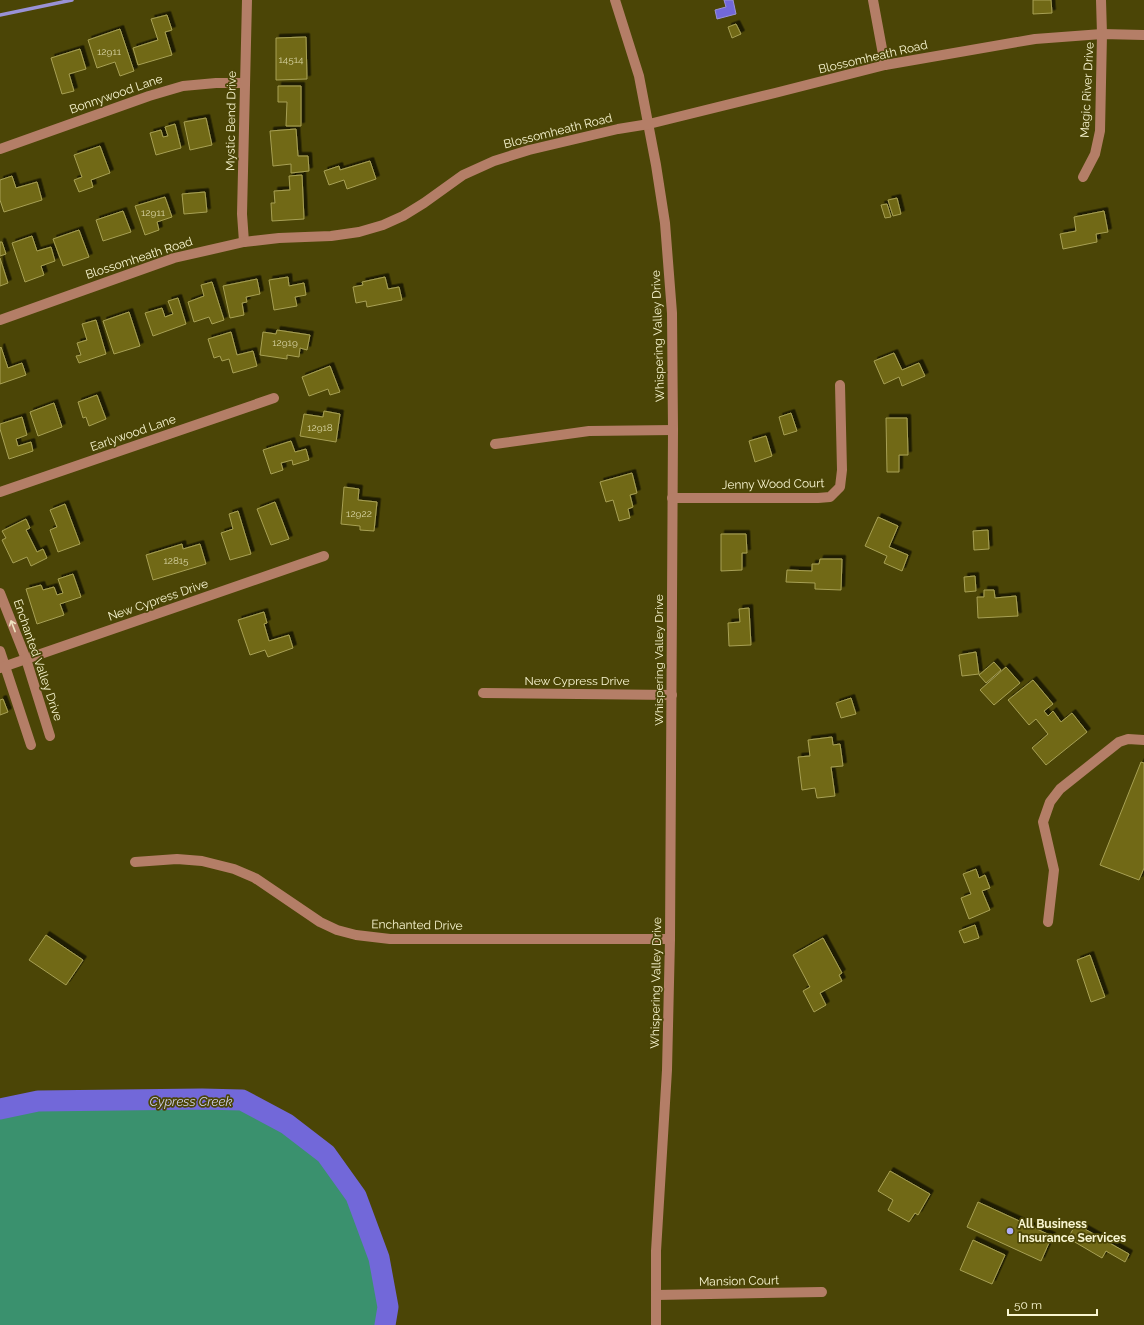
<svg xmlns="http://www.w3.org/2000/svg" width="1144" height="1325" font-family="Raleway,sans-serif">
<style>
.forest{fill:#3a916e}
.water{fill:#7268d9;stroke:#9a92d6}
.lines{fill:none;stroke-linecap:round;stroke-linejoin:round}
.stream{stroke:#9a92d6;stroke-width:3.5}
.river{stroke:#7268d9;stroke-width:21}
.building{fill:#716914;stroke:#a7a055;filter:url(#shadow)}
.minor{stroke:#b47e67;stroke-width:10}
.oneway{stroke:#eee3c0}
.poi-dot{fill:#afaefa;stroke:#4b4506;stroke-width:1.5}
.labels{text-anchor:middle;stroke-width:3.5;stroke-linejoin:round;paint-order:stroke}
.number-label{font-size:10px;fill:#d6d2a1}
.street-label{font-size:12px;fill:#f8f5d0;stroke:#4b4506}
.poi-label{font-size:12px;font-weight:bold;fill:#f8f5d0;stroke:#4b4506;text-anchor:start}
.water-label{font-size:13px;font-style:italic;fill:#cecfeb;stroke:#4b4506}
</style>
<defs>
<filter id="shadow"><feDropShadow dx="3.5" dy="-3.5" stdDeviation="0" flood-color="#0009"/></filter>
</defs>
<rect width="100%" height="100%" fill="#4b4506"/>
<!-- forest -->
<polygon class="forest" points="202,1099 242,1100 287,1124 326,1154 356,1196 379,1258 388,1307 385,1325 0,1325 0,1109 38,1101"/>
<!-- water -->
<polygon class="water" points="724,0 733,0 736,14 717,19 715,10 726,7"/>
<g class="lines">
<!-- stream -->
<polyline class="stream" points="0,15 72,0"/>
<!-- river -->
<polyline class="river" points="0,1109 38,1101 202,1099 242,1100 287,1124 326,1154 356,1196 379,1258 388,1307 385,1325"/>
</g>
<!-- building -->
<g class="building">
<polygon points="1033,0 1051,0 1052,13 1033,14"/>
<polygon points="167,15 172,30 165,32 172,55 138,65 133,48 158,40 151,19"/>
<polygon points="736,24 741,34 732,38 728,27"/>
<polygon points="120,29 134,71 120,76 115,62 97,68 88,40"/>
<polygon points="306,37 307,79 276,80 276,38"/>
<polygon points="80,49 86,69 69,74 74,91 62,94 51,58"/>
<polygon points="278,86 301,86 301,126 286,126 287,102 278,102"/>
<polygon points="206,118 212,145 190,150 184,122"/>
<polygon points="175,124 181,148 156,155 150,133 161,130 163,137 168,136 165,127"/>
<polygon points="296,129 298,156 308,156 309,171 291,173 291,164 273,166 270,131"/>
<polygon points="100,146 110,173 91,180 93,187 79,192 74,180 82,177 74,155"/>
<polygon points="370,161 376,179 347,189 344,180 329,185 324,171 339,166 340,170"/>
<polygon points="302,175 304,219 272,221 271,203 275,203 274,191 290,190 289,176"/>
<polygon points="12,176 16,188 37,182 42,200 4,212 0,200 0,180"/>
<polygon points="205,192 207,212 184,214 182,194"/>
<polygon points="165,197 172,217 157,222 159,230 145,235 135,206"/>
<polygon points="897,198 901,214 893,216 888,200"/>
<polygon points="887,204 891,217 885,218 881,205"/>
<polygon points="123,211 131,232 103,241 96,220"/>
<polygon points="1104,211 1108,232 1096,234 1097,242 1063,249 1060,234 1076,231 1074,217"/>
<polygon points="79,230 89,257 63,266 53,239"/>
<polygon points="32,236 37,251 51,247 55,261 41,266 44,275 25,282 12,243"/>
<polygon points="0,242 2,242 6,254 0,256"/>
<polygon points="0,258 8,283 0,286"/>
<polygon points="288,277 289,286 304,283 306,295 295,297 297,306 274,310 269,280"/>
<polygon points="385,277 388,289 399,287 402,300 367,307 366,301 356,303 353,287 363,285 362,282"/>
<polygon points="257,279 260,294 246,297 247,302 242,303 244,315 230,318 223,286"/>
<polygon points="212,282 224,320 212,324 209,317 194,322 188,302 204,296 201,285"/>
<polygon points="178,298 186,324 153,336 145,313 162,308 165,317 173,314 168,301"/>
<polygon points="129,312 140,346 114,354 103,321"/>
<polygon points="96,320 106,354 79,363 76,356 81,355 77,343 87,340 82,324"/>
<polygon points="277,330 310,335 307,350 300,348 299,357 287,355 287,359 260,355 263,332 276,334"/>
<polygon points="231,332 237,355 253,351 257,366 233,373 229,359 222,361 220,356 214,358 208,339"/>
<polygon points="1,347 8,368 22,363 26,375 0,384 0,348"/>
<polygon points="894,353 902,370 919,363 925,376 902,386 899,377 884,384 874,361"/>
<polygon points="330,366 340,392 330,395 328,389 309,396 302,377"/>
<polygon points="97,395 106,419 89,426 86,417 83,418 78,402"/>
<polygon points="54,403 62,427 38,436 30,412"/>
<polygon points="324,411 340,414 336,442 300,436 304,414 323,417"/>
<polygon points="791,413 797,431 784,435 779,417"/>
<polygon points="22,417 27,435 16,439 18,446 31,442 33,451 9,459 0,429 0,424"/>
<polygon points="886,418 907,418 908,455 899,455 899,472 887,472"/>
<polygon points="766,436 772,456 755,462 749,441"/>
<polygon points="291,441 295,452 306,449 309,460 293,465 292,460 281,463 283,470 271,474 263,450"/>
<polygon points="632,473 637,493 630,495 633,507 628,509 630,518 619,521 613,500 606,502 600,482"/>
<polygon points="344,487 359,489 358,500 377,502 374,531 360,530 360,526 341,524"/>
<polygon points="275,502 289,539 271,545 257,509"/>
<polygon points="65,504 80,544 58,552 50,530 57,527 50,510"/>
<polygon points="238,511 251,554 230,560 221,533 233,529 229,514"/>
<polygon points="878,517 898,526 889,547 908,555 902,571 884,563 887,556 865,546"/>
<polygon points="26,519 30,528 26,530 37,552 43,549 47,558 31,566 27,557 13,563 2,540 6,538 2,531"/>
<polygon points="988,530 989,549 974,550 973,531"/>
<polygon points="721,534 746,534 747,553 742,553 742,570 721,571"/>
<polygon points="182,544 183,549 200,544 206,564 153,580 146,555"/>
<polygon points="820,559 842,559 841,590 815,589 815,583 786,582 787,570 812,571 812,564 819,564"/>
<polygon points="73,574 81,597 60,604 64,615 37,624 26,589 41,585 43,590 54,587 57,595 63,593 58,579"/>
<polygon points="975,576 976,591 965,592 964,577"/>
<polygon points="984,590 994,590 995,598 1016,596 1018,616 978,618 977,597 984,597"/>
<polygon points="749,608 751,645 729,646 728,623 740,622 739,609"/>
<polygon points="264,612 267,623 264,624 269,641 289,635 293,648 268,657 265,650 250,655 238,620"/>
<polygon points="976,652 979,674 962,676 959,655"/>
<polygon points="994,662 1001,670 986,683 979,675"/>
<polygon points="1006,667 1020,683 994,705 980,690"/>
<polygon points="1033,680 1053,704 1044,711 1048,716 1053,711 1061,722 1072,713 1087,732 1046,765 1032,748 1048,734 1036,719 1029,725 1008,700"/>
<polygon points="851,698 856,714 841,718 836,703"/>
<polygon points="3,699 8,712 0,715 0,700"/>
<polygon points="832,737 833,745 840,744 843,766 831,767 835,796 817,798 815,788 802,790 798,757 810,756 808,740"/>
<polygon points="1141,762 1144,763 1144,868 1139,880 1100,865"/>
<polygon points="976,869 979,878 985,875 990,888 982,891 990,910 969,919 961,898 971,894 963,874"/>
<polygon points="975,925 979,938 964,943 959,931"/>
<polygon points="46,935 83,960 66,985 29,960"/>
<polygon points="823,938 842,973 839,975 842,981 820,993 826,1005 814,1012 803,991 810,987 793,955"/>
<polygon points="1090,955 1105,997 1091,1002 1077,960"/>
<polygon points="890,1171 930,1194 918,1215 915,1213 909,1222 888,1210 893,1200 878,1191"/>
<polygon points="978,1202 1052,1236 1041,1261 967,1227"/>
<polygon points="1076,1224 1129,1254 1125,1262 1106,1251 1102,1258 1068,1238"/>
<polygon points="973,1240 1005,1255 992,1284 960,1270"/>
</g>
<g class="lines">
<!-- minor -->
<g class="minor">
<polyline points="615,0 639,76 656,165 665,223 672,313 673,430 670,939 667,1070 656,1251 656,1325"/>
<polyline points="873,0 885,65"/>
<polyline points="0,149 149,96 183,86 216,83 245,83"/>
<polyline points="1083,177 1095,154 1100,131 1102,34 1101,0"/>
<polyline points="244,242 242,214 247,0"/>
<polyline points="0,320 174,258 244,242 279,238 331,236 359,232 383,225 403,216 424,203 463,175 494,161 529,150 618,129 649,124 775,93 885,65 1035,39 1102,34 1144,35"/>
<polyline points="495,444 589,431 673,430"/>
<polyline points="0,492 274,398"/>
<polyline points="672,498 818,498 830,497 840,487 842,470 840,385"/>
<polyline points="0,593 26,659 50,736"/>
<polyline points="0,651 31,745"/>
<polyline points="0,668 324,556"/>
<polyline points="483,693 672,695"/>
<polyline points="135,862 177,859 202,861 234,869 255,878 320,922 337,930 356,935 390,939 670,939"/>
<polyline points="1048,922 1054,870 1043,822 1050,802 1060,789 1119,742 1128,739 1144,740"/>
<polyline points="656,1295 822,1292"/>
</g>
</g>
<!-- one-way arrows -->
<defs><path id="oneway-shaft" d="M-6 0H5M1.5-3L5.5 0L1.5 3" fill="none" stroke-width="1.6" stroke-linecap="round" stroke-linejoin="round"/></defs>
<use class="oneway" href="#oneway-shaft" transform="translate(13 626) rotate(-111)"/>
<!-- markers -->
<circle class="poi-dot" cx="1010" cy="1231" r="4"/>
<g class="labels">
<!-- number labels -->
<g class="number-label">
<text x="109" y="55">12911</text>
<text x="291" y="63">14514</text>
<text x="153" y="216">12911</text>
<text x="285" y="346">12919</text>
<text x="320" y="431">12918</text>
<text x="359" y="517">12922</text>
<text x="176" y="564">12815</text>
</g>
<!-- street labels -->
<g class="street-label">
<text transform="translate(873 57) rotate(-13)" y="4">Blossomheath Road</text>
<text transform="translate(1087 90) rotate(-87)" y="4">Magic River Drive</text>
<text transform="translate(116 94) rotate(-19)" y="4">Bonnywood Lane</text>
<text transform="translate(231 121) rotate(-89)" y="4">Mystic Bend Drive</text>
<text transform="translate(558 131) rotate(-14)" y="4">Blossomheath Road</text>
<text transform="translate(139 258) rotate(-18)" y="4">Blossomheath Road</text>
<text transform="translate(658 336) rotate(-92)" y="4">Whispering Valley Drive</text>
<text transform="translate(133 433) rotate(-19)" y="4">Earlywood Lane</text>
<text transform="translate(773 484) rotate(-1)" y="4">Jenny Wood Court</text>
<text transform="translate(158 600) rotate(-19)" y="4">New Cypress Drive</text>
<text transform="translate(38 660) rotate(71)" y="4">Enchanted Valley Drive</text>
<text transform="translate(659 660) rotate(-90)" y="4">Whispering Valley Drive</text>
<text x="577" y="685">New Cypress Drive</text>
<text transform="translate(417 925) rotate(1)" y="4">Enchanted Drive</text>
<text transform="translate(656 983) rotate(-89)" y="4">Whispering Valley Drive</text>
<text transform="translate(739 1281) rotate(-1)" y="4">Mansion Court</text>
</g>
<!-- poi labels -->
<g class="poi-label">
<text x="1018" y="1228">All Business<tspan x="1018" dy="14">Insurance Services</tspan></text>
</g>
<!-- water labels -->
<g class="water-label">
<text x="191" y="1106">Cypress Creek</text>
</g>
</g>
<!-- scale -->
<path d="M1008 1309v6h89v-6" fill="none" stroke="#f8f5d0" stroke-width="2"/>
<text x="1014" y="1309" font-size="12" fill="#f8f5d0" stroke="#4b4506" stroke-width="3" paint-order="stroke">50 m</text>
</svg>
